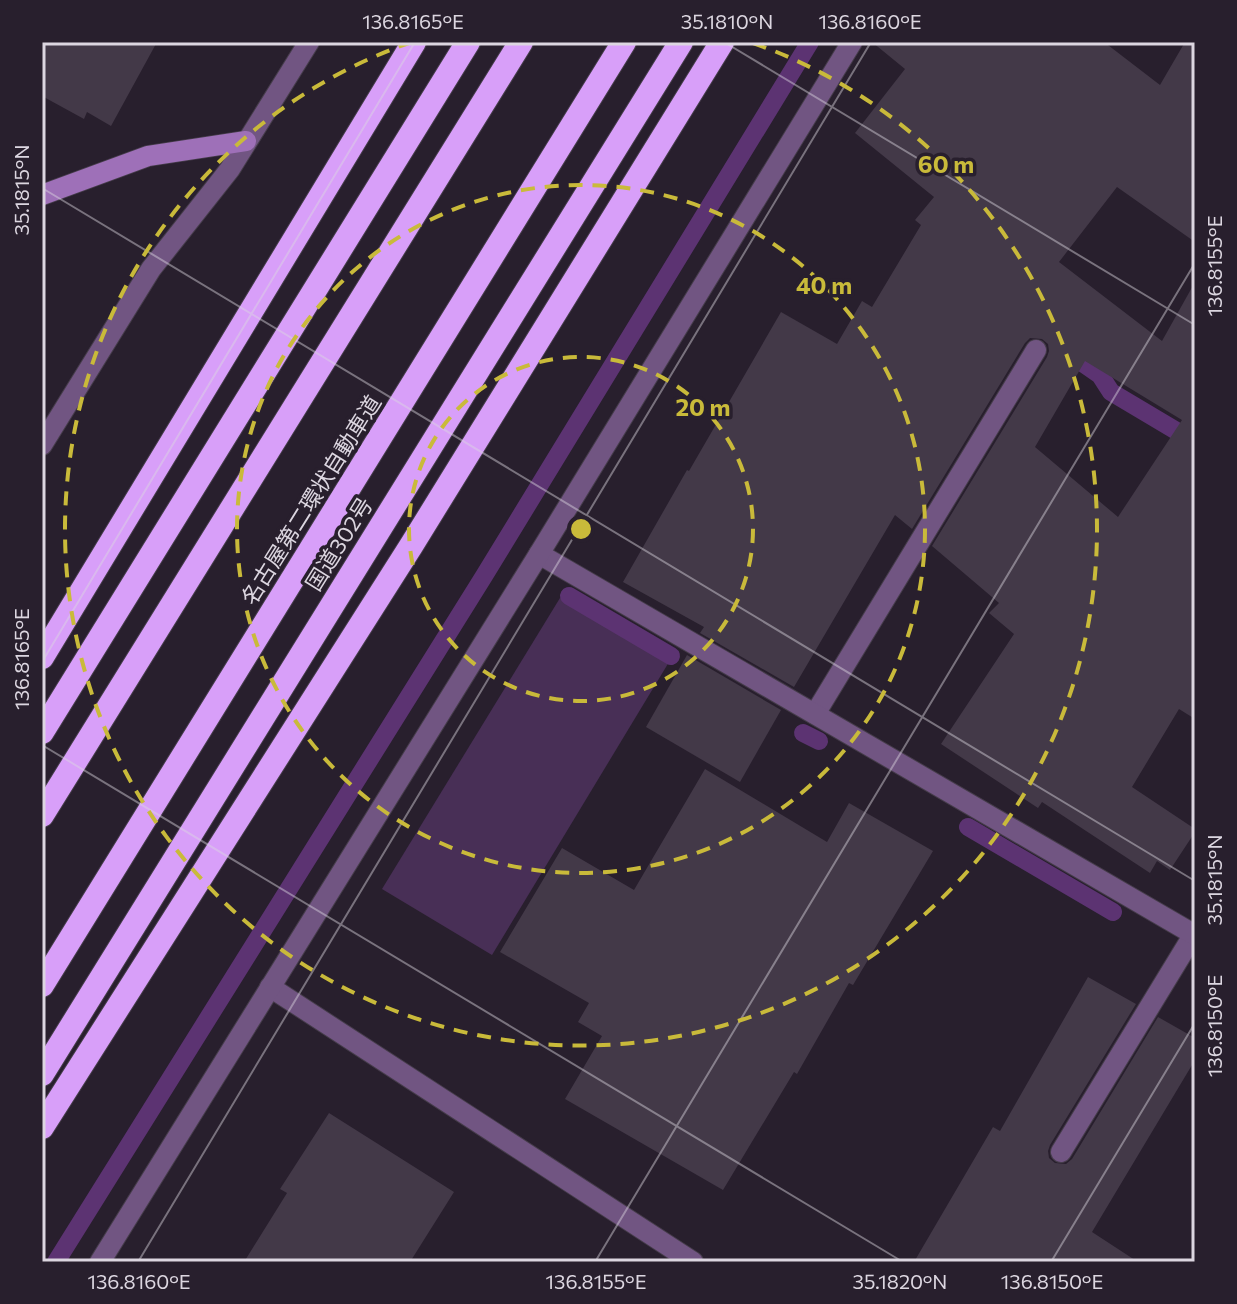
<svg xmlns="http://www.w3.org/2000/svg" width="1237" height="1304" font-family="Commissioner,'Noto Sans JP',sans-serif">
<style>
.green{fill:#482f56}
.lines{fill:none;stroke-linecap:round;stroke-linejoin:round}
.stream{stroke:#5c3372;stroke-width:18}
.building{fill:#433948;fill-rule:evenodd}
.lane-casing{stroke:#453c4a;stroke-width:22}
.street-casing{stroke:#453c4a;stroke-width:22}
.secondary-casing{stroke:#453c4a;stroke-width:22}
.highway-casing{stroke:#453c4a;stroke-width:26}
.lane{stroke:#715582;stroke-width:20}
.street{stroke:#715582;stroke-width:20}
.secondary{stroke:#9e70b8;stroke-width:20}
.highway{stroke:#d89ff9;stroke-width:24}
.ticks{fill:none;stroke:#dcd6e0;stroke-width:2;stroke-opacity:0.45}
.ring{fill:none;stroke:#c9ba3a;stroke-width:4;stroke-dasharray:14 10}
.labels{text-anchor:middle;stroke-width:7;stroke-linejoin:round;paint-order:stroke}
.street-label{font-size:22px;fill:#dcd6e0;stroke:#281f2d}
.centre{fill:#c9ba3a;stroke:#281f2d;stroke-width:4}
.ring-label{font-size:24px;text-anchor:middle;font-weight:bold;fill:#c9ba3a;stroke:#281f2d;stroke-width:7;stroke-linejoin:round;paint-order:stroke}
.neatline{fill:none;stroke:#dcd6e0;stroke-width:3}
.ticks-label{font-size:20px;text-anchor:middle;fill:#dcd6e0}
</style>
<rect width="100%" height="100%" fill="#281f2d"/>
<!-- green -->
<polygon class="green" points="560,598 669,662 492,955 382,889"/>
<g class="lines">
<!-- stream -->
<g class="stream">
<polyline points="1064,350 1100,375 1111,392 1195,442"/>
<polyline points="569,596 671,656"/>
<polyline points="803,733 819,741"/>
<polyline points="968,827 1113,912"/>
<polyline points="56,1262 484,576 810,42"/>
</g>
</g>
<!-- building -->
<g class="building">
<polygon points="42,42 157,42 111,126 87,112 84,119 42,96"/>
<path d="M 872,42 L 1104,42 L 1160,85 L 1185,42 L 1195,42 L 1195,242 L 1117,187 L 1059,262 L 1162,341 L 1195,282 L 1195,719 L 1179,709 L 1132,787 L 1195,829 L 1195,832 L 1170,870 L 1157,861 L 1150,873 L 1042,802 L 1038,808 L 941,744 L 1014,634 L 989,613 L 999,603 L 932,546 L 1047,357 L 1049,351 L 1048,344 L 1042,339 L 1030,338 L 1025,343 L 912,529 L 895,515 L 794,687 L 700,633 L 704,627 L 623,582 L 687,470 L 689,471 L 781,312 L 837,344 L 862,301 L 872,307 L 921,225 L 915,220 L 934,197 L 855,133 L 905,69 ZM 1085,361 L 1182,420 L 1118,517 L 1035,447 Z"/>
<polygon points="687,655 781,710 740,782 646,727"/>
<polygon points="705,769 827,842 849,803 933,851 853,985 849,983 797,1074 794,1072 723,1190 565,1099 602,1036 578,1022 589,1003 500,952 562,848 634,890"/>
<polygon points="1088,977 1136,1004 1050,1145 1048,1151 1049,1158 1055,1163 1066,1164 1072,1159 1158,1017 1195,1038 1195,1060 1092,1232 1138,1262 914,1262 993,1127 1000,1131"/>
<polygon points="329,1113 454,1192 410,1262 244,1262 287,1193 280,1189"/>
</g>
<g class="lines">
<defs>
<g id="lane">
<polyline points="815,714 1036,350"/>
<polyline points="1061,1152 1194,934"/>
</g>
<g id="street">
<polyline points="42,445 151,269 230,169 309,42"/>
<polyline points="539,554 1195,935"/>
<polyline points="270,987 693,1262"/>
<polyline points="100,1262 539,554 852,42"/>
</g>
<polyline id="secondary" points="42,195 148,156 246,141"/>
<g id="highway">
<polyline points="42,657 414,42"/>
<polyline points="42,732 468,42"/>
<polyline points="42,815 521,42"/>
<polyline points="42,985 624,42"/>
<polyline points="42,1074 681,42"/>
<polyline points="42,1127 411,546 722,42"/>
</g>
</defs>
<!-- lane casing -->
<use href="#lane" class="lane-casing"/>
<!-- street casing -->
<use href="#street" class="street-casing"/>
<!-- secondary casing -->
<use href="#secondary" class="secondary-casing"/>
<!-- highway casing -->
<use href="#highway" class="highway-casing"/>
<!-- lane -->
<use href="#lane" class="lane"/>
<!-- street -->
<use href="#street" class="street"/>
<!-- secondary -->
<use href="#secondary" class="secondary"/>
<!-- highway -->
<use href="#highway" class="highway"/>
</g>
<!-- ticks -->
<path class="ticks" d="M 724,42 L 1195,325M 42,188 L 1195,881M 42,662 L 415,42M 42,745 L 903,1262M 138,1262 L 871,42M 595,1262 L 1195,263M 1051,1262 L 1195,1023"/>
<!-- distance rings -->
<g class="ring">
<circle cx="581" cy="529" r="172"/>
<circle cx="581" cy="529" r="344"/>
<path d="M753 43A516 516 0 1 1 409 43"/>
</g>
<g class="labels">
<!-- street labels -->
<g class="street-label">
<text transform="translate(311 500) rotate(-58)" y="8">名古屋第二環状自動車道</text>
<text transform="translate(339 544) rotate(-58)" y="8">国道302号</text>
</g>
</g>
<circle cx="581" cy="529" r="12" class="centre"/>
<g class="ring-label">
<text x="946" y="173">60 m</text>
<text x="824" y="294">40 m</text>
<text x="703" y="416">20 m</text>
</g>
<!-- border -->
<rect width="1237" height="1304" fill="none" stroke="#281f2d" stroke-width="88"/>
<rect x="44" y="44" width="1149" height="1216" class="neatline"/>
<g class="ticks-label">
<text x="413" y="29">136.8165°E</text>
<text x="727" y="29">35.1810°N</text>
<text x="870" y="29">136.8160°E</text>
<text transform="translate(22 190) rotate(-90)" y="7">35.1815°N</text>
<text transform="translate(1215 266) rotate(-90)" y="7">136.8155°E</text>
<text transform="translate(22 659) rotate(-90)" y="7">136.8165°E</text>
<text transform="translate(1215 880) rotate(-90)" y="7">35.1815°N</text>
<text transform="translate(1215 1026) rotate(-90)" y="7">136.8150°E</text>
<text x="139" y="1289">136.8160°E</text>
<text x="596" y="1289">136.8155°E</text>
<text x="900" y="1289">35.1820°N</text>
<text x="1052" y="1289">136.8150°E</text>
</g>
</svg>
